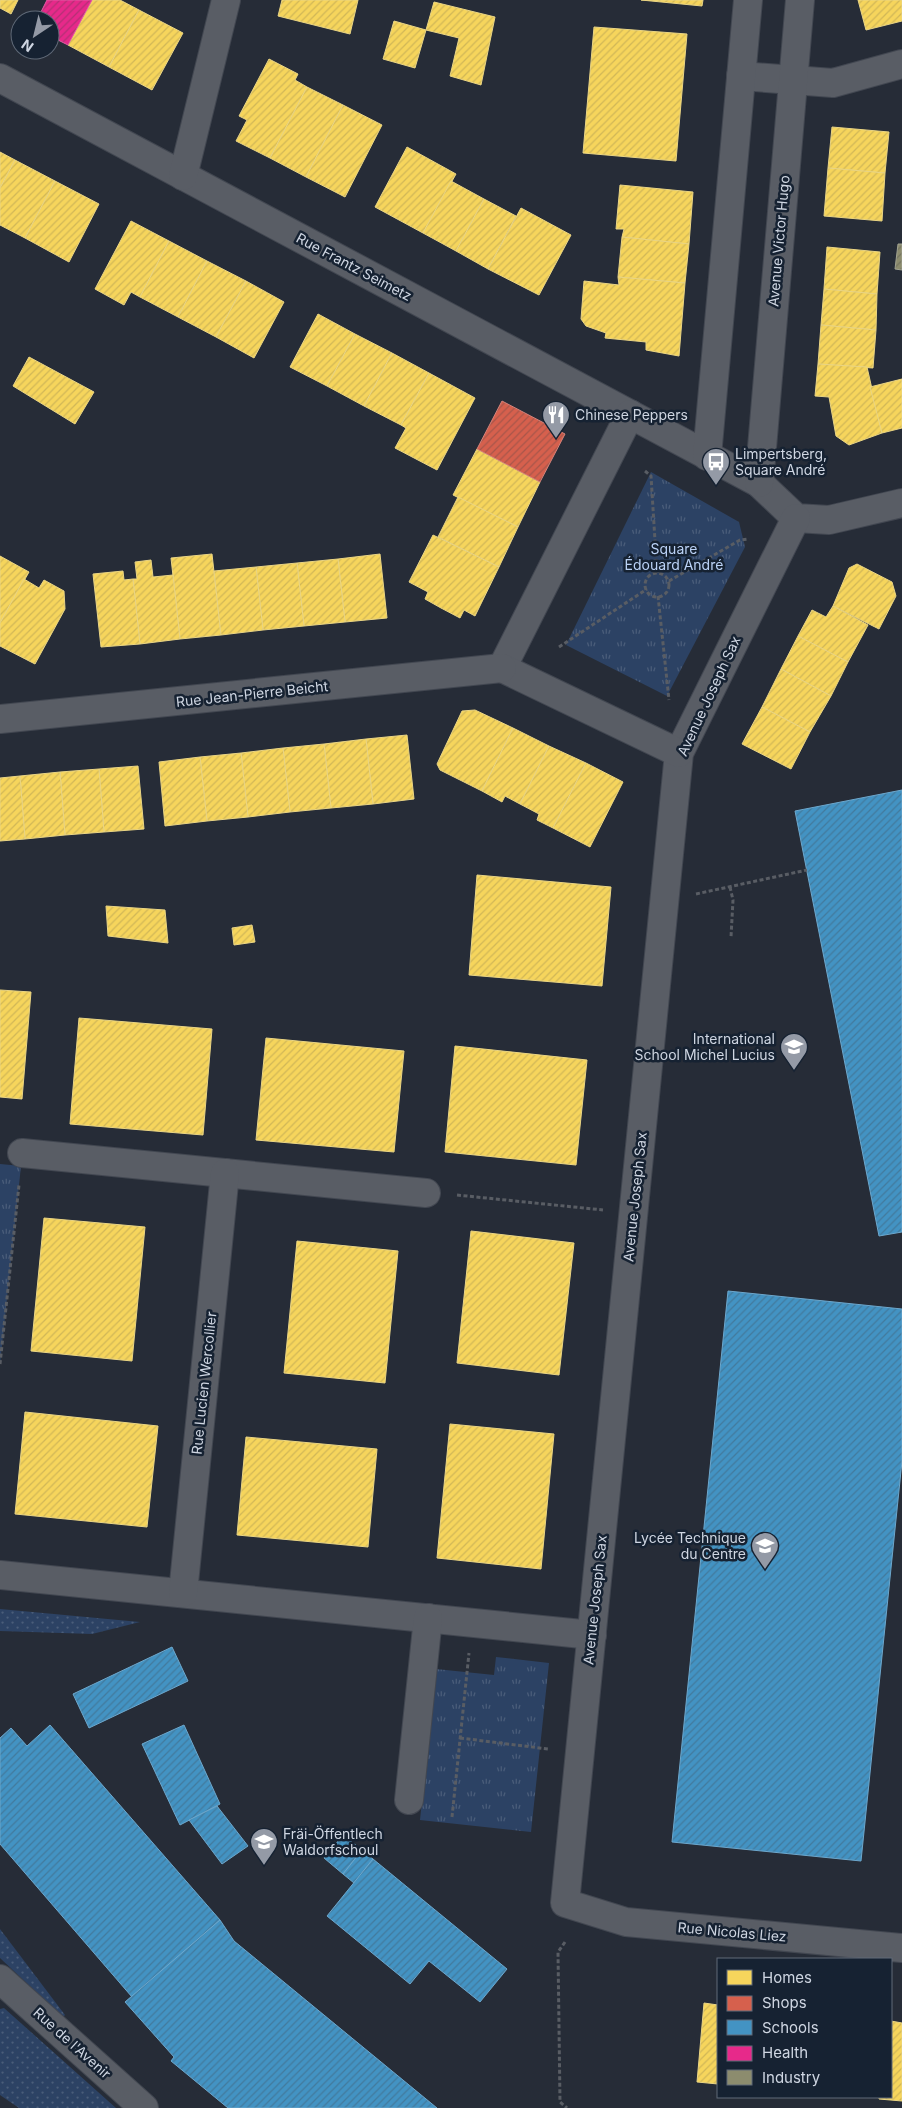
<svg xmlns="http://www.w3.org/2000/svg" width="902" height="2108" font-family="Inter,sans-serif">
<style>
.grass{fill:url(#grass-dots)}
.park{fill:url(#park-tufts)}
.homes{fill:url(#homes-hatch);stroke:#ead584}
.shops{fill:url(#shops-hatch);stroke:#d4837a}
.schools{fill:url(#schools-hatch);stroke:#6da7cc}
.health{fill:url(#health-hatch);stroke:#e05da4}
.industry{fill:url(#industry-hatch);stroke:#a0a291}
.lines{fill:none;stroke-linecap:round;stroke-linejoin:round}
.street-casing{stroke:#424751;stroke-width:30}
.path{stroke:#595d64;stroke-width:3;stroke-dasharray:4 2.5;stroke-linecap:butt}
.street{stroke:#595d65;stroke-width:28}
.labels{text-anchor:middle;stroke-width:5;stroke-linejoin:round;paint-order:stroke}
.street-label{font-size:14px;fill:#cfd6e2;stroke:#162232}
.poi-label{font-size:14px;fill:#cfd6e2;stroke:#162232;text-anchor:start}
.park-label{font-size:14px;fill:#bbd2f6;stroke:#162232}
</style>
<defs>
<pattern id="grass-dots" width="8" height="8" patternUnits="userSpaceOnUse" patternTransform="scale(1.25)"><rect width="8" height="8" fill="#2c4264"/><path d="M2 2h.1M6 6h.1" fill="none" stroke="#4a5d7a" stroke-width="1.8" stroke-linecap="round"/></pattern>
<pattern id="park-tufts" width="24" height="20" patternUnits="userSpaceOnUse" patternTransform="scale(1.25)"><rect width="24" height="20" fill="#2c4264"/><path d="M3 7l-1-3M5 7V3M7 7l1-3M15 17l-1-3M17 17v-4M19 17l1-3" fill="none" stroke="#4a5d7a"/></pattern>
<pattern id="homes-hatch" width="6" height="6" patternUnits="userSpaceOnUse" patternTransform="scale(1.25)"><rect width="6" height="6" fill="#f6d55c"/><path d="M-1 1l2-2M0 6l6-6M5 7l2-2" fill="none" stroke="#d1b757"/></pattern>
<pattern id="shops-hatch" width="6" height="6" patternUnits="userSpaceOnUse" patternTransform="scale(1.25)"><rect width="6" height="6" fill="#d6604d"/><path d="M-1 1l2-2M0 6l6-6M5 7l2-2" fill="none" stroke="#a8564a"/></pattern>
<pattern id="schools-hatch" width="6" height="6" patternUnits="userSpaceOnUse" patternTransform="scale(1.25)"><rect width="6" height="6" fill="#4393c3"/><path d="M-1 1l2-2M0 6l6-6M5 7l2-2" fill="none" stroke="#427a9d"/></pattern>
<pattern id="health-hatch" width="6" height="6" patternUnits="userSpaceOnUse" patternTransform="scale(1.25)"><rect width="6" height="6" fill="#e7298a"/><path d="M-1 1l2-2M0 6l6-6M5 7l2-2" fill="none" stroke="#b43075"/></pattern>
<pattern id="industry-hatch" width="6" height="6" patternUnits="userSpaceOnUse" patternTransform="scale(1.25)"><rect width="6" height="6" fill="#8c8c6e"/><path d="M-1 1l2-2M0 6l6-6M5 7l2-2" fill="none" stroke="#757561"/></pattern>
</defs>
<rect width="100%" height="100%" fill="#262c37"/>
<!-- grass -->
<g class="grass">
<polygon points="0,1609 140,1622 92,1634 0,1631"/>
<polygon points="0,1929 65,2015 63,2017 0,1958"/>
<polygon points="4,2008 116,2108 19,2108 0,2095 0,2009"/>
</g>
<!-- park -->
<g class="park">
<polygon points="651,472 739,522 745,547 667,696 566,645"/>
<polygon points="0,1164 21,1166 0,1364"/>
<polygon points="496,1657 549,1663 531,1832 420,1820 436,1669 494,1675"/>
</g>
<!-- homes -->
<g class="homes">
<polygon points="0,0 18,0 11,14 0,8"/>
<polygon points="92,0 120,0 139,10 109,67 68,45"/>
<polygon points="282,0 358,0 350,34 278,16"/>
<polygon points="641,0 703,0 702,6"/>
<polygon points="858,0 902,0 902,21 866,30"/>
<polygon points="434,2 495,17 481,85 450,76 459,38 426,30"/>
<polygon points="139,10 183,33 152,90 109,67"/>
<polygon points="394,21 426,30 415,68 383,59"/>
<polygon points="594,27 687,34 676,161 583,153"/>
<polygon points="269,59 298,74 295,80 307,87 270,158 236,141 247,120 239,116"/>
<polygon points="307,87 343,105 306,177 270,158"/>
<polygon points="343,105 382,125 345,197 306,177"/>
<polygon points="832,127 889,132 885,173 828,168"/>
<polygon points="407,147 456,174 423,233 375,207"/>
<polygon points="0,152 15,160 0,188"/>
<polygon points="15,160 55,181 25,238 0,225 0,188"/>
<polygon points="828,168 885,173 882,221 824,216"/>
<polygon points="55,181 99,204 69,262 25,238"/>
<polygon points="451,181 484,199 456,251 423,233"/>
<polygon points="620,185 693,192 689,244 622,237 624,229 616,229"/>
<polygon points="484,199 516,216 488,269 456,251"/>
<polygon points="521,208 571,235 539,295 488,269"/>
<polygon points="131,221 169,241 140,297 131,292 124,305 95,289"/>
<polygon points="622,237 689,244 685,283 618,277"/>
<polygon points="169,241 207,261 178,317 140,297"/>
<polygon points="827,247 880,252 877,294 824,289"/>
<polygon points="207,261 246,281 216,337 178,317"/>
<polygon points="618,277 685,283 679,356 646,350 646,342 605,338 606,333 586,326 581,319 584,281 619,285"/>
<polygon points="246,281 284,302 254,358 216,337"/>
<polygon points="824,289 877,294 876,330 821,325"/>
<polygon points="318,314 355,334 327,386 290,367"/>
<polygon points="821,325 876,330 873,368 818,364"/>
<polygon points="355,334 392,353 364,406 327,386"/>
<polygon points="392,353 429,373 401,425 364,406"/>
<polygon points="29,357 94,392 75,424 13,386"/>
<polygon points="818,364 867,367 882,433 849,445 836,436 829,397 815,396"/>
<polygon points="429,373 475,398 437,470 395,448 406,428 401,425"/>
<polygon points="902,379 902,428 882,433 870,387"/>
<polygon points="477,449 540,482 518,527 453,495"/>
<polygon points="458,497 518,527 499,567 438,537"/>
<polygon points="433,535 499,567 475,616 464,610 460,618 441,608 425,599 428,592 409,582"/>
<polygon points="212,554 221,635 180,639 171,558"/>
<polygon points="380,554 387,618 345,622 338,559"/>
<polygon points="0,556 29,572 0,623"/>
<polygon points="338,559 345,622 304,626 297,563"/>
<polygon points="151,560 153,577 173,575 180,639 140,644 133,579 137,579 135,562"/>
<polygon points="297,563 304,626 263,630 256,567"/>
<polygon points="857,564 892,582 896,596 879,629 833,606 849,568"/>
<polygon points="256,567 263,630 221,635 214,571"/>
<polygon points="123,571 124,580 133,579 140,644 101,647 93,574"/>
<polygon points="24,579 39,588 44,580 64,591 65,609 35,664 0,646 0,623"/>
<polygon points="833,606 868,625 848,662 798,636 812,610 826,617"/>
<polygon points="798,636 848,662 831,696 781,669"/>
<polygon points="781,669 831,696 810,732 762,707"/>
<polygon points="762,707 810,732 791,769 742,744"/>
<polygon points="475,710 513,728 482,791 440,770 437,764 462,711"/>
<polygon points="513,728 549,746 520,804 505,796 502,802 482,791"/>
<polygon points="407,735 414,799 373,804 366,739"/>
<polygon points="366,739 373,804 331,808 324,744"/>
<polygon points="324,744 331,808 290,812 283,748"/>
<polygon points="549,746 586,763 553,828 537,820 539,814 520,804"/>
<polygon points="283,748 290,812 248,817 241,753"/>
<polygon points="241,753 248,817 207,821 200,757"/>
<polygon points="200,757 207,821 165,826 159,762"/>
<polygon points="586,763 623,782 590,847 553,828"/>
<polygon points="138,766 144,829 104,832 99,769"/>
<polygon points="99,769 104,832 65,835 60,772"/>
<polygon points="60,772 65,835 25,839 20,776"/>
<polygon points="20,776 25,839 0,841 0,778"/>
<polygon points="477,875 611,887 602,986 469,975"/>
<polygon points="106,906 165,910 168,943 108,936"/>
<polygon points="252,925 255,942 234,945 232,928"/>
<polygon points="0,990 31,992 22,1099 0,1097"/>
<polygon points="79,1018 212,1029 203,1135 70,1124"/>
<polygon points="266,1038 404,1051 394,1152 256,1140"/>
<polygon points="455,1046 587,1060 576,1165 445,1152"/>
<polygon points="44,1218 145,1227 132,1361 31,1351"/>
<polygon points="471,1231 574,1243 559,1375 457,1363"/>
<polygon points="297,1241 398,1251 385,1383 284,1373"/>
<polygon points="25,1412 158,1426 147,1527 15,1514"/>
<polygon points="450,1424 554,1434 541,1569 437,1558"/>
<polygon points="246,1437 377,1449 368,1547 237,1535"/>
<polygon points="704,2003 718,2005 718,2084 697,2082"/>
<polygon points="891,2021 902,2023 902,2101 879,2099 879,2097 891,2097"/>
</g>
<!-- shops -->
<polygon class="shops" points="502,401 565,434 540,482 477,449"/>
<!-- schools -->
<g class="schools">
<polygon points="902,790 902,1232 879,1236 795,811"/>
<polygon points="728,1291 902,1309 902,1461 861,1861 672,1842"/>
<polygon points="172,1647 188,1681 89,1728 73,1694"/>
<polygon points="50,1725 220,1920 132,1997 0,1844 0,1738 11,1728 27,1746"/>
<polygon points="184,1725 220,1804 180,1825 142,1744"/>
<polygon points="217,1806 248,1846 222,1864 189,1820"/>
<polygon points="343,1835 362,1850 343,1874 324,1858"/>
<polygon points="362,1850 373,1859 354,1883 343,1874"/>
<polygon points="373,1859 507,1969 480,2002 429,1961 410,1984 327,1916"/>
<polygon points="220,1920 234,1941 437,2108 228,2108 171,2061 174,2057 125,2002"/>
</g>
<!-- health -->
<polygon class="health" points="47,0 92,0 68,45 50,36 50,20 37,20"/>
<!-- industry -->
<polygon class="industry" points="898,244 902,244 902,270 895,269"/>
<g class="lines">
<defs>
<g id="street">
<polyline points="741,76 833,83 902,64"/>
<polyline points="0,78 759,483 796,518 829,520 902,503"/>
<polyline points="183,176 226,0"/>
<polyline points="707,456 748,0"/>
<polyline points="759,483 800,0"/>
<polyline points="796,518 679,753 565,1903 626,1922 902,1948"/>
<polyline points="502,668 630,414"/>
<polyline points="502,668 679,753"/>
<polyline points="0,719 502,668"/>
<polyline points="22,1153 426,1193"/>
<polyline points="0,1575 592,1635"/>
<polyline points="183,1593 225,1173"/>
<polyline points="409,1800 428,1618"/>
<polyline points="0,1979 144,2108"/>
</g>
</defs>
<!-- street casing -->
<use href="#street" class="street-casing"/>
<!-- path -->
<g class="path">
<polyline points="645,471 651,476 657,573"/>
<circle cx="657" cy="585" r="12"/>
<polyline points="669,581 740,540 749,539"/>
<polyline points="658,596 669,700"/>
<polyline points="559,647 647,589"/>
<polyline points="730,887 733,900 731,937"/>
<polyline points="696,894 807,870"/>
<polyline points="457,1195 603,1210"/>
<polyline points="0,1364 19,1185"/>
<polyline points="460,1738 548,1749"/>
<polyline points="452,1817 469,1653"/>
<polyline points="565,1942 558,1952 560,2102 567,2108"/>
</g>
<!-- street -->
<use href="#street" class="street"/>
</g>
<!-- icons -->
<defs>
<symbol id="restaurant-pin" viewBox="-11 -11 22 30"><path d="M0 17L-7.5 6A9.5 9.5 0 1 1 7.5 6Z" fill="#949aa6" stroke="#162232"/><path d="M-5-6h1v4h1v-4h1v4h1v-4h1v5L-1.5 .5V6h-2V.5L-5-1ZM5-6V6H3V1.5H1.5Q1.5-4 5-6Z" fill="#fff"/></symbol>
<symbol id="bus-pin" viewBox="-11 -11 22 30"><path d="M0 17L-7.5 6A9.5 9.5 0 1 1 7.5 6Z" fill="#949aa6" stroke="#162232"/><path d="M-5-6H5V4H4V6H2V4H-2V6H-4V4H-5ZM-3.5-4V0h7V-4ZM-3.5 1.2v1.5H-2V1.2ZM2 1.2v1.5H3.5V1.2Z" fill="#fff"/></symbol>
<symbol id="school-pin" viewBox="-11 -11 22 30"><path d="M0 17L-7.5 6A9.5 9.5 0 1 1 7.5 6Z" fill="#949aa6" stroke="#162232"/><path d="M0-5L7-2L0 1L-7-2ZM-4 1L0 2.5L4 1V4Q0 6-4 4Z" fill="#fff"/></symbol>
<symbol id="university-pin" viewBox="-11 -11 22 30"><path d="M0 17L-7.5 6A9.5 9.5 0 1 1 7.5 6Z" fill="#949aa6" stroke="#162232"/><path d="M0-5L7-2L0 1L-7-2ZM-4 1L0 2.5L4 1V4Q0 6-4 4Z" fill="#fff"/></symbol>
</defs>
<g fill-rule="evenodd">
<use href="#restaurant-pin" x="540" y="399" width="32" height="43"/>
<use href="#bus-pin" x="700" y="446" width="32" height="43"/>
<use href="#school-pin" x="778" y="1031" width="32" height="43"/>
<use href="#university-pin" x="749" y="1530" width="32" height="43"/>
<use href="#school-pin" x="248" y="1826" width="32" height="43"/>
</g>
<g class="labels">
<!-- street labels -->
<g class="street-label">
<text transform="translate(779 241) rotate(-85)" y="5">Avenue Victor Hugo</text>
<text transform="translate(354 267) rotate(28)" y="5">Rue Frantz Seimetz</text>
<text transform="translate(252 694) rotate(-6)" y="5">Rue Jean-Pierre Beicht</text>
<text transform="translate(709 696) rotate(-65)" y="5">Avenue Joseph Sax</text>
<text transform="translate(635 1197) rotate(-84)" y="5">Avenue Joseph Sax</text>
<text transform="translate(204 1383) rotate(-84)" y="5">Rue Lucien Wercollier</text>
<text transform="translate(595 1600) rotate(-84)" y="5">Avenue Joseph Sax</text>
<text transform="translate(732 1932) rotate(5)" y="5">Rue Nicolas Liez</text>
<text transform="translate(72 2043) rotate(42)" y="5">Rue de l'Avenir</text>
</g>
<!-- poi labels -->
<g class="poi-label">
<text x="575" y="420">Chinese Peppers</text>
<text x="735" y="459">Limpertsberg,<tspan x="735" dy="16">Square André</tspan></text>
<text x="775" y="1044" text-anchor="end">International<tspan x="775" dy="16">School Michel Lucius</tspan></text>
<text x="746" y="1543" text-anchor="end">Lycée Technique<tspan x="746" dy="16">du Centre</tspan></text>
<text x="283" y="1839">Fräi-Öffentlech<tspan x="283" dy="16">Waldorfschoul</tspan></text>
</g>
<!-- park labels -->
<g class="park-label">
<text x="674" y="554">Square<tspan x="674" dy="16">Édouard André</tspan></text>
</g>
</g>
<!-- legend -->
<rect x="717" y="1958" width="175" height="140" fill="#162232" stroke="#606a78"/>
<rect x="727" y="1970" width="25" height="15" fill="#f6d55c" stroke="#606a78"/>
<text x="762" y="1983" font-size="15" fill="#cfd6e2">Homes</text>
<rect x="727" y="1996" width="25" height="15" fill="#d6604d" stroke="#606a78"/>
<text x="762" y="2008" font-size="15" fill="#cfd6e2">Shops</text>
<rect x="727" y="2020" width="25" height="15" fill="#4393c3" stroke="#606a78"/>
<text x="762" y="2033" font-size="15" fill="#cfd6e2">Schools</text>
<rect x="727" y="2046" width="25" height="15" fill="#e7298a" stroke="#606a78"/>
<text x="762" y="2058" font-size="15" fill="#cfd6e2">Health</text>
<rect x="727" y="2070" width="25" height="15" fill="#8c8c6e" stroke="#606a78"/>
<text x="762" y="2083" font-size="15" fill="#cfd6e2">Industry</text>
<!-- north arrow -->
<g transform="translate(35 35) rotate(215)"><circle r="24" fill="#162232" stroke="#606a78"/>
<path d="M0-4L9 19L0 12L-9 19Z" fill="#949aa6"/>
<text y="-8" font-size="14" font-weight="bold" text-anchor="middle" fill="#cfd6e2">N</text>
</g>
</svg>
